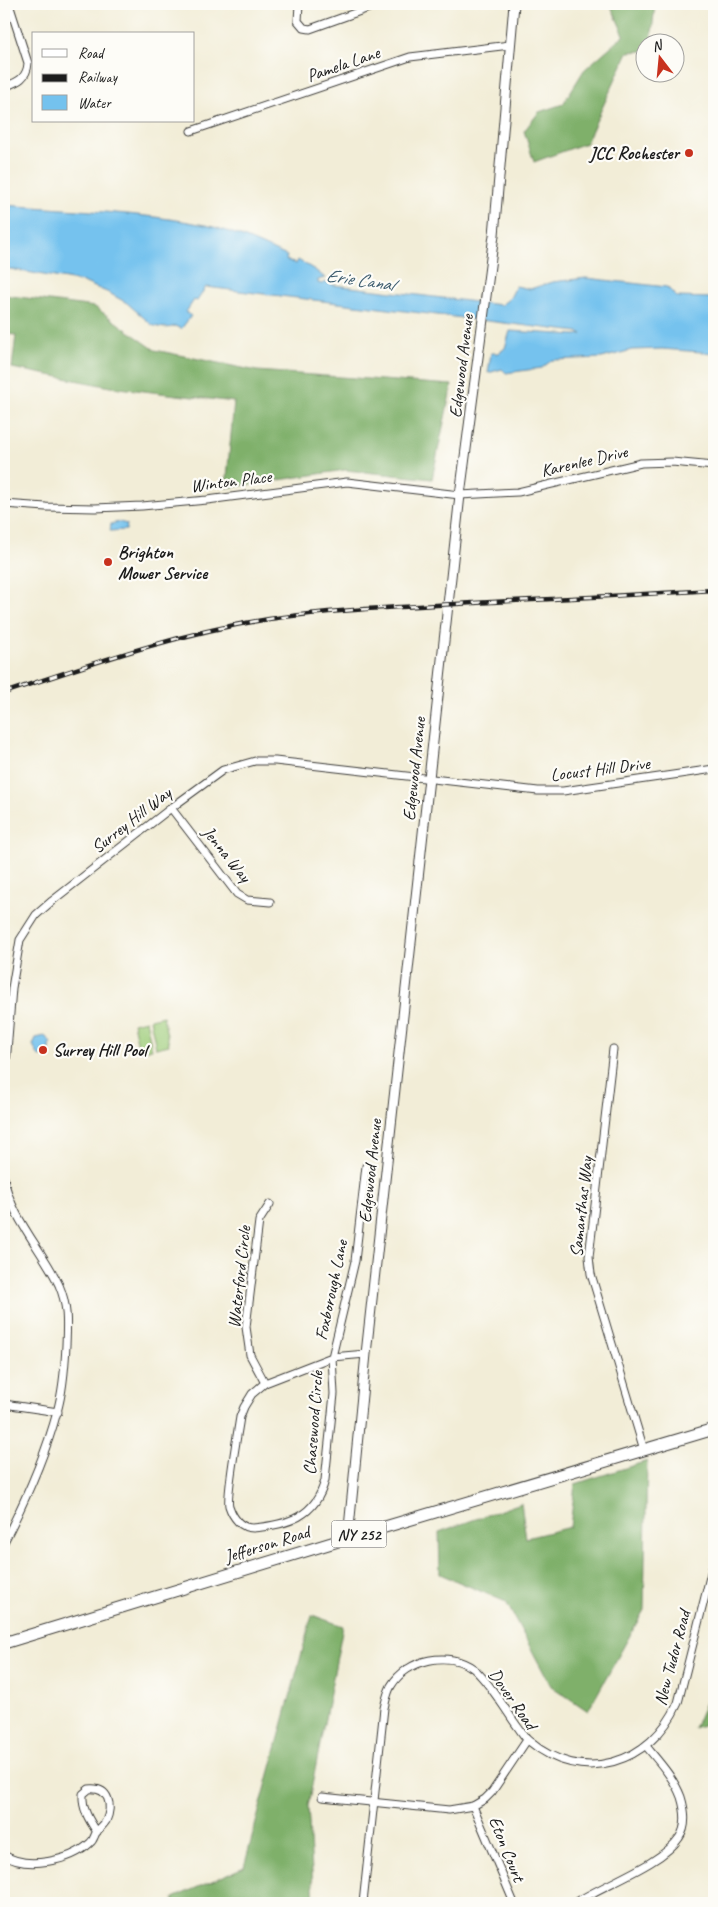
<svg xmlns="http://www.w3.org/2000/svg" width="718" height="1907" font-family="Caveat,sans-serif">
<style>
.green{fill:#9fcd7b;stroke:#5e744c}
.forest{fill:#7fb06b;stroke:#4e6644}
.water{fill:#74c2ee;stroke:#486f85}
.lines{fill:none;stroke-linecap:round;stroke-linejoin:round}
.minor-casing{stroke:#3c3b38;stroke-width:9}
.tertiary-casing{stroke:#3c3b38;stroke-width:11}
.primary-casing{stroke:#3c3b38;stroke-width:13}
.minor{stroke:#fff;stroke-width:7}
.tertiary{stroke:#fff;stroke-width:9}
.primary{stroke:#fff;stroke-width:11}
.rail-casing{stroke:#1c1c1c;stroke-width:4.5}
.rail{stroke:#fdfcf7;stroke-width:2.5;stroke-dasharray:8;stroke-linecap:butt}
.poi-dot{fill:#c8321e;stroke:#fdfcf7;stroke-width:2}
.labels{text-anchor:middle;stroke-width:4.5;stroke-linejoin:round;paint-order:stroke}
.shield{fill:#fdfcf7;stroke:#605f5e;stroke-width:1}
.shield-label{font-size:16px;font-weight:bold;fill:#1c1c1c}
.street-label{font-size:18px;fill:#1c1c1c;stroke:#fdfcf7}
.poi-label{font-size:18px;font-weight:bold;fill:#1c1c1c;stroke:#fdfcf7;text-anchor:start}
.water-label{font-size:19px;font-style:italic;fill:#3f5e70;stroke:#fdfcf7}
</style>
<rect width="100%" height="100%" fill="#fdfcf7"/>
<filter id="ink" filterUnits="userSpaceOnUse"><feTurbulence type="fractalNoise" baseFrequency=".02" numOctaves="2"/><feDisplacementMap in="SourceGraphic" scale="10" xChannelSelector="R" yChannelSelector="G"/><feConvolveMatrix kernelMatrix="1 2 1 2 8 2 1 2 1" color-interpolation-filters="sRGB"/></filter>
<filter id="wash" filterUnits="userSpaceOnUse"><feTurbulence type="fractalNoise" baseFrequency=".0096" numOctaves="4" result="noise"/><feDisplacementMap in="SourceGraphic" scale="20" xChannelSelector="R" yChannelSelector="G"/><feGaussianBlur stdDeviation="1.12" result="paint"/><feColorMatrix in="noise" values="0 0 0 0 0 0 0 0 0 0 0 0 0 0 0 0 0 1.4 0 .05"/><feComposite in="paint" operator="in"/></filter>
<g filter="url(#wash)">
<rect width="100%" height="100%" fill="#f2edd7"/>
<!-- green -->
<g class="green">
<polygon points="163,1016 169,1045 156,1048 150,1019"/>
<polygon points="146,1020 152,1049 139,1051 133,1023"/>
</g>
<!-- forest -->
<g class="forest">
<polygon points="610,4 655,4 651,42 646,42 645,51 628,52 586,143 534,162 524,131 539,112 563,104 584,70 624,35"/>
<polygon points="4,295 95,307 155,350 257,371 452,385 432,479 345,470 226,488 234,402 111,387 12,368 16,335 4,334"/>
<polygon points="647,1461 644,1610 588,1711 551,1686 506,1602 440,1574 439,1532 521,1503 526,1538 570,1527 575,1484"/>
<polygon points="312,1615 343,1626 308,1806 314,1903 174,1903 173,1898 244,1867"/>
<polygon points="714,1682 714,1721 694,1728"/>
</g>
<!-- water -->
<g class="water">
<path d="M 4,205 C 70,210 140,212 205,225 C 234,231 261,245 287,256 L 286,260 L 296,264 L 298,260 L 315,270 L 325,278 L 318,280 L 318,283 L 323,284 L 324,282 L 334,285 L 501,305 L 510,298 L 516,286 L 530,289 L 552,282 L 586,278 L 667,287 L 677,297 L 714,298 L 714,353 L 662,349 L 632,350 L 602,358 L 552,360 L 542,368 L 506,373 L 502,369 L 488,373 L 491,353 L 499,353 L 505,348 L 510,331 L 576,335 L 582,334 L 578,332 L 206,287 L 197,301 L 194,300 L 186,312 L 191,316 L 181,329 L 175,326 C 168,329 160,328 152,325 L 127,303 L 109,293 L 83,282 L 4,268 Z"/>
<polygon points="119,522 127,524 126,530 110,531 111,524"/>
<polygon points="45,1036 51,1043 49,1045 50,1055 39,1057 33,1045 36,1038"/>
</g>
</g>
<g filter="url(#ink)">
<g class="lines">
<defs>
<g id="minor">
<polyline points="299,4 298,21 304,28 310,29 380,4"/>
<path d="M 4,87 C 17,82 27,79 28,63 L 9,4"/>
<polyline points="191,131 410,57 510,45"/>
<polyline points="4,504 46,507 95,508 142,506 207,500 347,482 460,495 518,492 641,463 672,462 714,466"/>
<polyline points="171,808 237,894 247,900 270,902"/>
<polyline points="613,1049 589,1257 591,1274 644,1450"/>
<polyline points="4,1089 12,988 20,940 36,915 52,901 171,808 223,770 255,761 275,761 538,791 563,791 714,769"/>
<path d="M 366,1166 L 355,1261 L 332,1357 L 334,1394 L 325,1480 C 316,1517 287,1525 253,1528 C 241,1528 233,1518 229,1506 C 226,1497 238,1431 240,1417 L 244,1407 L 252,1394 L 265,1383 L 332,1357 L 366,1354"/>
<path d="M 4,1178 C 11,1218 42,1249 59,1285 C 68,1306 67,1323 66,1345 C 65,1367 63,1391 57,1412 C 45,1457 25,1501 4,1542"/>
<polyline points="265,1383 250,1355 246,1327 259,1221 270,1204"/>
<polyline points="4,1404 58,1412"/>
<polyline points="322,1797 449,1810 473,1806 485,1799 492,1792 527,1740"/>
<polyline points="473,1806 514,1903"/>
<path d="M 4,1855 C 26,1870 71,1861 90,1843 C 94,1840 94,1836 96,1833 C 99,1828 103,1826 106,1821 C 113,1805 109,1787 89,1789 L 83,1794 C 82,1809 89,1820 97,1832"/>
<path d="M 363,1903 L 384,1708 C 386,1700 387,1693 391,1686 C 407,1659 449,1650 474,1669 C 490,1683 505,1709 517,1726 C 521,1731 524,1737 529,1741 C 582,1786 651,1764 678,1703 L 714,1561"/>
<path d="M 575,1903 C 602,1885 662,1864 679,1838 C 687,1827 685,1810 681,1797 C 674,1778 659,1762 646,1746"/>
</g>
<polyline id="tertiary" points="348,1538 366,1354 460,495 494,235 514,4"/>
<polyline id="primary" points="4,1643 348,1538 714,1429"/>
</defs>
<!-- minor casing -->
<use href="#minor" class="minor-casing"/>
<!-- tertiary casing -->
<use href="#tertiary" class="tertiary-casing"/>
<!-- primary casing -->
<use href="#primary" class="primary-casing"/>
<!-- minor -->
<use href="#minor" class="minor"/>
<!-- tertiary -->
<use href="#tertiary" class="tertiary"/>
<!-- primary -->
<use href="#primary" class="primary"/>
<defs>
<path id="rail" d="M 4,693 C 91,664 178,633 269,619 C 337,609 405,607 473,603 C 553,599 634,595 714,590"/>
</defs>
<!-- rail casing -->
<use href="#rail" class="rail-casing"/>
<!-- rail -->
<use href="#rail" class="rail"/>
</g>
</g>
<!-- markers -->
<g class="poi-dot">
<circle cx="689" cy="153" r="5"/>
<circle cx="108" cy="562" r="5"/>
<circle cx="43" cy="1050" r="5"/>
</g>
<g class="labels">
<!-- shield labels -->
<rect class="shield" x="331.5" y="1520.5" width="55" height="27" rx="4"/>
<g class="shield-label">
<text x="359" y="1540">NY 252</text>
</g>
<!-- street labels -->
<g class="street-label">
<text transform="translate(343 64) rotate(-19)" y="6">Pamela Lane</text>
<text transform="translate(461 366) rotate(-83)" y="6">Edgewood Avenue</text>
<text transform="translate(584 461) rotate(-13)" y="6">Karenlee Drive</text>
<text transform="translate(231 481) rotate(-7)" y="6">Winton Place</text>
<text transform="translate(414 769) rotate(-84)" y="6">Edgewood Avenue</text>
<text transform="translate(600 769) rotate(-7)" y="6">Locust Hill Drive</text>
<text transform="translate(131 820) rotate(-38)" y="6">Surrey Hill Way</text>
<text transform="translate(227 854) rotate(51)" y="6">Jenna Way</text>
<text transform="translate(370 1171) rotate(-84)" y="6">Edgewood Avenue</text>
<text transform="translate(581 1207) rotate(-84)" y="6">Samanthas Way</text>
<text transform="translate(239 1277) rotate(-84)" y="6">Waterford Circle</text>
<text transform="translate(331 1290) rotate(-78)" y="6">Foxborough Lane</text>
<text transform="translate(313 1423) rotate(-86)" y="6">Chasewood Circle</text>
<text transform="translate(267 1544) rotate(-17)" y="6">Jefferson Road</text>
<text transform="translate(672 1658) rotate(-75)" y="6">New Tudor Road</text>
<text transform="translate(513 1699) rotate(55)" y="6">Dover Road</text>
<text transform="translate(507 1849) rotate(68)" y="6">Eton Court</text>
</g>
<!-- poi labels -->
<g class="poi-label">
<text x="679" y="159" text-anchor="end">JCC Rochester</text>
<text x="118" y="558">Brighton<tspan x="118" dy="21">Mower Service</tspan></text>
<text x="53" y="1056">Surrey Hill Pool</text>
</g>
<!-- water labels -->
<g class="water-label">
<text transform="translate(360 279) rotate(8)" y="7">Erie Canal</text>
</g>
</g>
<!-- margin -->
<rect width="718" height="1907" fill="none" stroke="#fdfcf7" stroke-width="20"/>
<!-- legend -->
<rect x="32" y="32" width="162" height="90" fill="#fdfcf7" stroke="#a3a29f"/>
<rect x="42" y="49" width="25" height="8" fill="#ffffff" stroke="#a3a29f"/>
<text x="78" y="58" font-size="15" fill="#1c1c1c">Road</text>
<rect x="42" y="74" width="25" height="8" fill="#1c1c1c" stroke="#a3a29f"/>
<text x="78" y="82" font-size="15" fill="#1c1c1c">Railway</text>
<rect x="42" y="95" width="25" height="15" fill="#74c2ee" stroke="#a3a29f"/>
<text x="78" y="108" font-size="15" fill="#1c1c1c">Water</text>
<!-- north arrow -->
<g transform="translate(660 58) rotate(344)"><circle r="24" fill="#fdfcf7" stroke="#a3a29f"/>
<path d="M0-4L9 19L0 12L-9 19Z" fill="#c8321e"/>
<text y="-8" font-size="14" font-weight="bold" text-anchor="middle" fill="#1c1c1c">N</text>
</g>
</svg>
